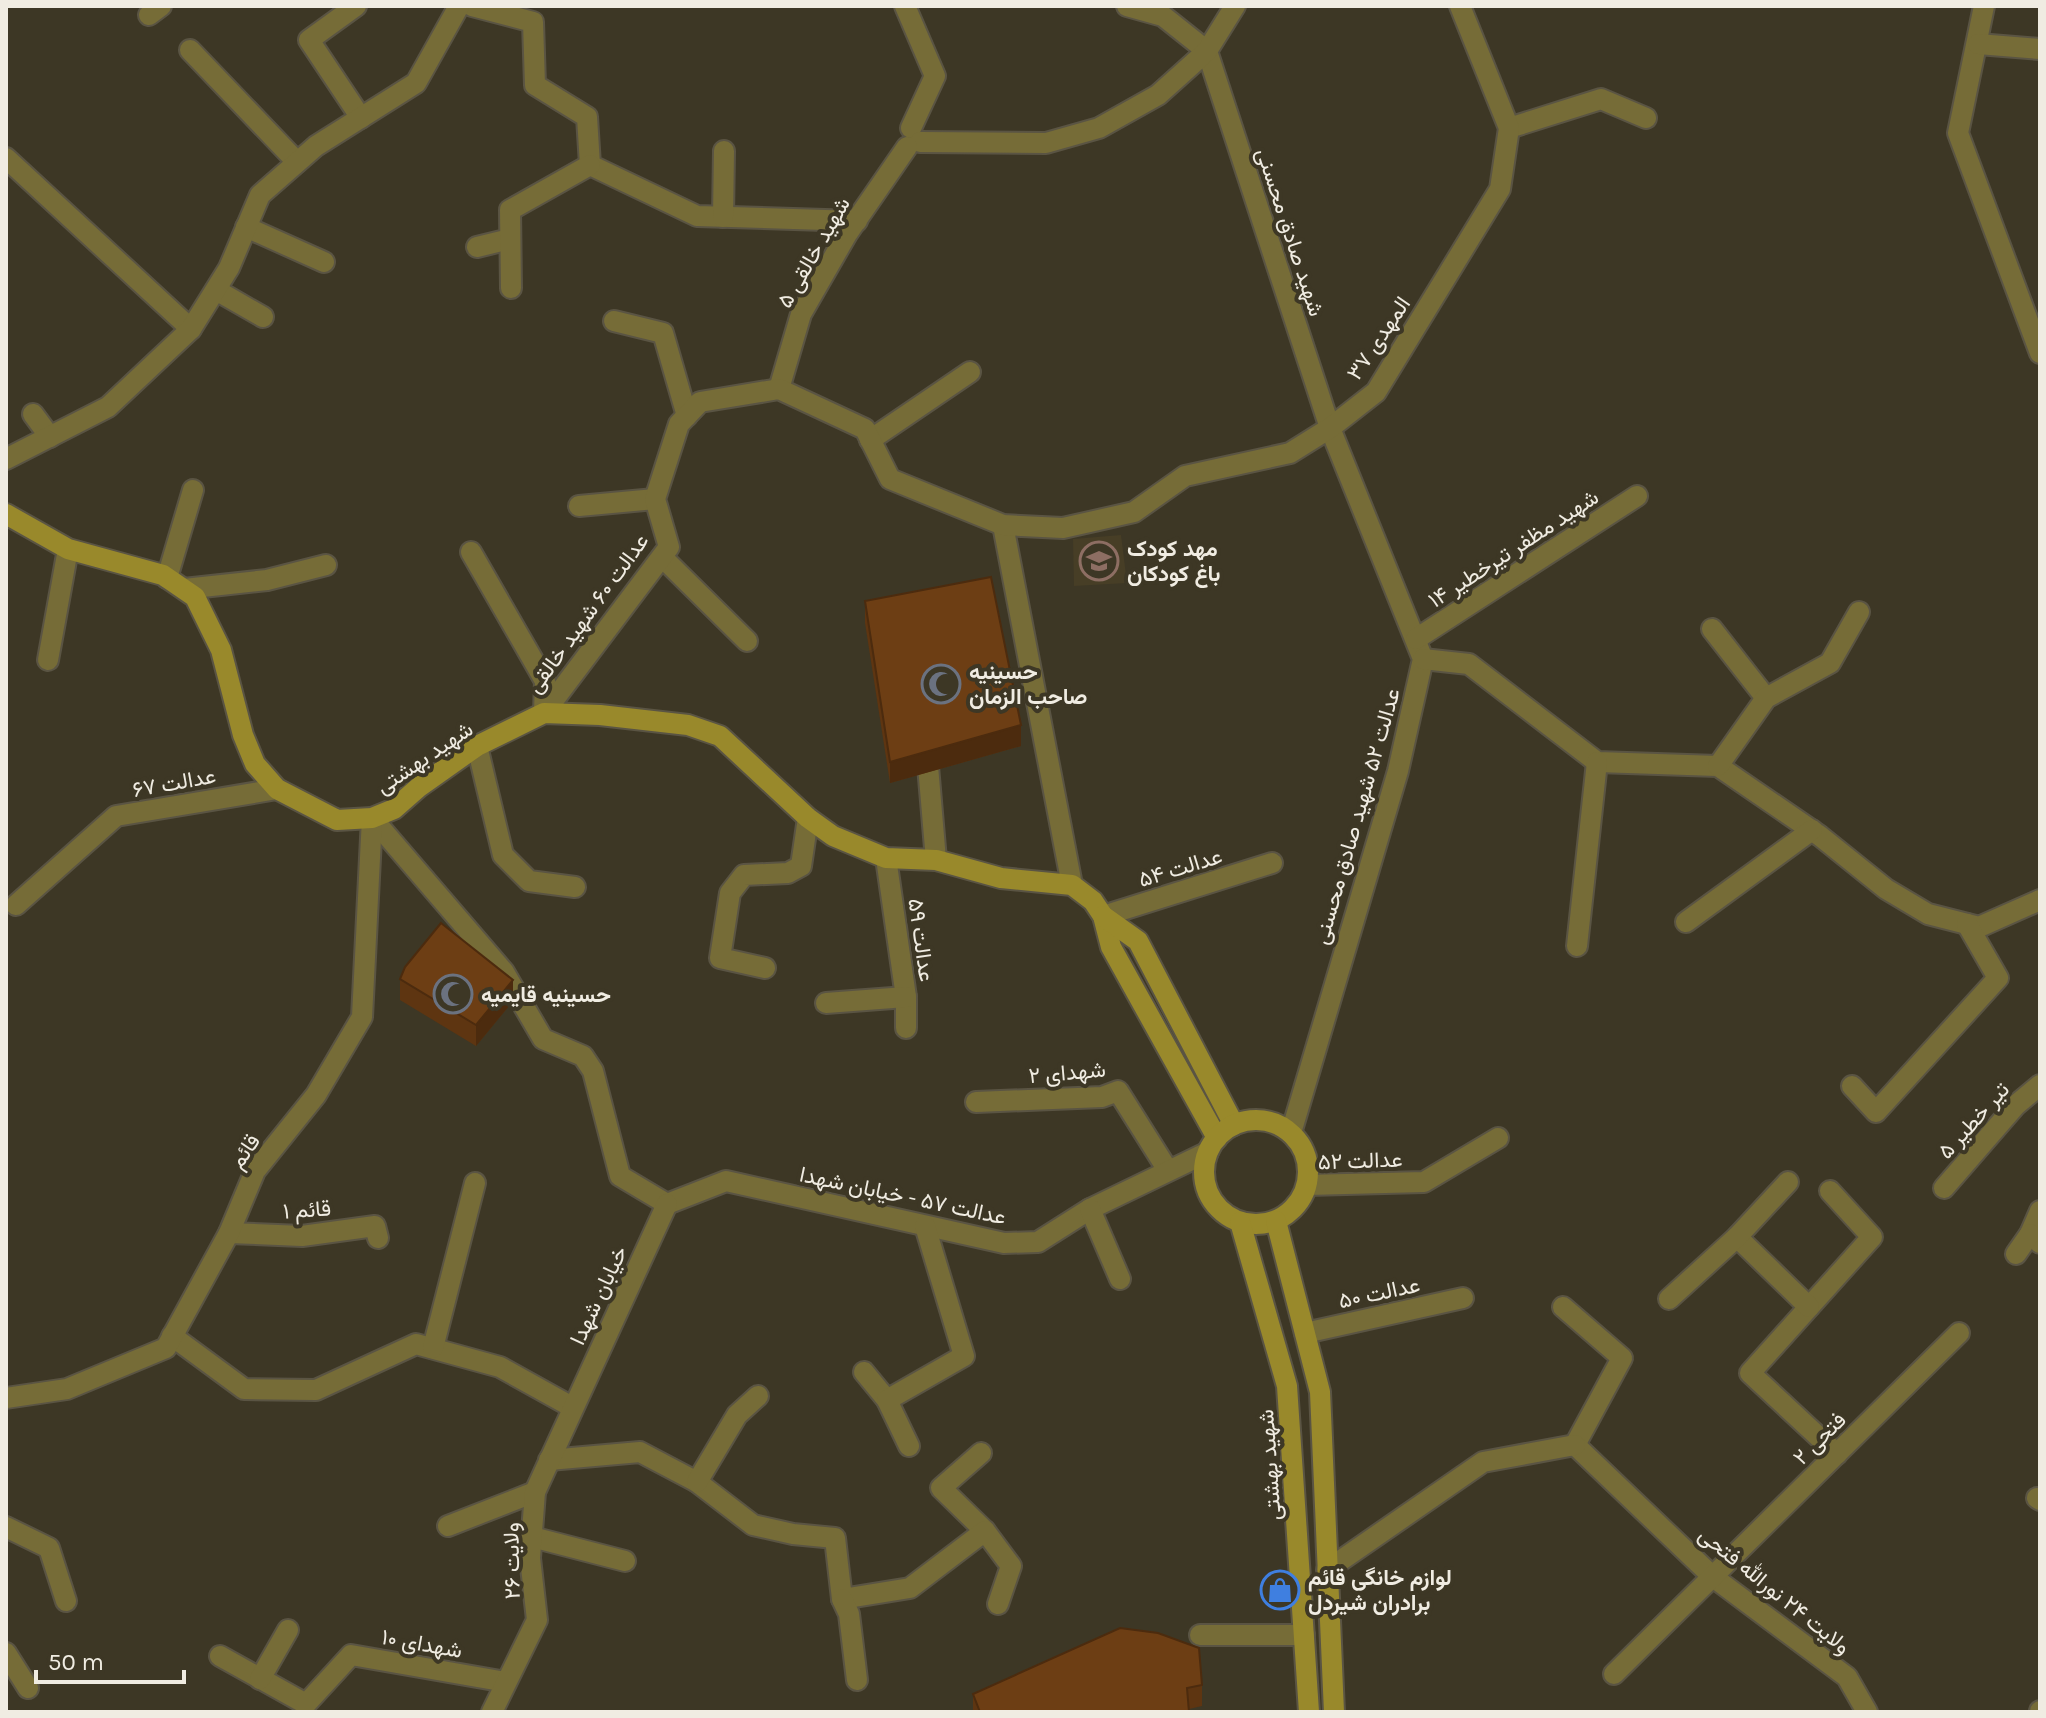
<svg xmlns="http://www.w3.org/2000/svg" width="2046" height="1718" font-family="Karla,Vazirmatn,sans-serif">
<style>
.built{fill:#473e26}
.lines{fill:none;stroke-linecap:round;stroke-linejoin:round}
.street-casing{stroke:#5a5443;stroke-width:24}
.secondary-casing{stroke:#5a5443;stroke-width:24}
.street{stroke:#766c37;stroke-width:20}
.secondary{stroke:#99892b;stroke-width:20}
.wall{fill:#5e3511}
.shaded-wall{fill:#4c2b0e}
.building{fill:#6d3e14;stroke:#4c2b0e;stroke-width:2}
.labels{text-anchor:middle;stroke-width:8;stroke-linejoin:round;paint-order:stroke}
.street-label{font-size:22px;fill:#f0ece2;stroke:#3d3725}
.poi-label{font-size:22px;font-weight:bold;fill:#f0ece2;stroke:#3d3725;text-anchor:start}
</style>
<rect width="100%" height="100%" fill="#3d3725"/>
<!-- built -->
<polygon class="built" points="1121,535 1127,583 1074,586 1073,539"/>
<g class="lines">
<defs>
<g id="street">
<polyline points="356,6 309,40 361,118"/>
<polyline points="472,6 533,22 535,85 587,117 590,165 697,216 857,221"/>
<polyline points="905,6 935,76 911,128"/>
<polyline points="1127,6 1163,16 1207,51 1330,428 1423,659 1398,771 1291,1133"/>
<polyline points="1984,6 1958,133 2040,353"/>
<polyline points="149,15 161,6"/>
<polyline points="1978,44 2040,49"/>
<polyline points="190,50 297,162"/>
<polyline points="1509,128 1601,99 1646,118"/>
<polyline points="920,142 1046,143 1099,128 1158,95 1207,51 1235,6"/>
<polyline points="6,158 191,329"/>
<polyline points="723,217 724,151"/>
<polyline points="246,227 324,262"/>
<polyline points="477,247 510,239"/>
<polyline points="511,288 510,210 590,165"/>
<polyline points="216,290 263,317"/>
<polyline points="614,321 663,333 687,416"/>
<polyline points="779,389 801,314 847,234 907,147"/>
<polyline points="33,414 50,437"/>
<polyline points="870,440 970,372"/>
<polyline points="6,459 108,407 191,329 229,268 260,195 316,146 416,83 459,6"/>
<polyline points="579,506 655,499"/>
<polyline points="1003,525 1072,885"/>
<polyline points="471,552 545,681 544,713"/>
<polyline points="662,557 747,641"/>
<polyline points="167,578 193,490"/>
<polyline points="184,589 267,580 326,565"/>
<polyline points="1712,629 1766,698"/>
<polyline points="1416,639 1637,496"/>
<polyline points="1423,659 1469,664 1597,762 1718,766 1820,836 1886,889 1928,914 1979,927 2040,900"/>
<polyline points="48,660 68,549"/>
<polyline points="544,713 669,547 655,499 679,424 700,402 779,389 865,429 890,479 1003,525 1063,528 1134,512 1185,476 1290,453 1330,428 1376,392 1500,189 1509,128 1460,6"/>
<polyline points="477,746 503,855 529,881 575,887"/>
<polyline points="928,766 936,860"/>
<polyline points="1718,766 1766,698 1830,663 1859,612"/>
<polyline points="372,818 504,972 543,1039 583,1056 593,1071 620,1176 667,1204"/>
<polyline points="886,858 906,997 906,1028"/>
<polyline points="16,905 116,816 277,789"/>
<polyline points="1103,916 1272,863"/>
<polyline points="1686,922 1812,830"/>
<polyline points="1577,946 1597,762"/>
<polyline points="765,968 720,958 730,893 744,875 788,873 801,866 808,818"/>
<polyline points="826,1003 906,997"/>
<polyline points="1852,1086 1876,1112 1998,978 1967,924"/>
<polyline points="976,1102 1102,1097 1118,1091 1167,1169"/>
<polyline points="1307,1185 1424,1182 1498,1138"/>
<polyline points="1944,1188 2016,1105 2040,1085"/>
<polyline points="1830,1191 1872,1237 1750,1373 1837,1454"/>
<polyline points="667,1204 726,1181 1004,1243 1038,1242 1090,1209 1208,1152"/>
<polyline points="1090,1209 1120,1279"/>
<polyline points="2040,1211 2030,1234 2040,1243"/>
<polyline points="229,1233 302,1236 375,1226 378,1238"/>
<polyline points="1737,1237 1809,1307"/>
<polyline points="2016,1254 2030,1234"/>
<polyline points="1669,1299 1737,1237 1788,1182"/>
<polyline points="1563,1307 1622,1358 1575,1445"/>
<polyline points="1305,1333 1463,1298"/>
<polyline points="172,1336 244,1389 316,1390 416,1344 500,1367 572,1407"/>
<polyline points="433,1348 475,1183"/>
<polyline points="864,1372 887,1400"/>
<polyline points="6,1398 67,1389 166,1348 229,1233 255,1171 316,1095 362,1017 372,818"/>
<polyline points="1575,1445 1713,1577 1847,1677 1867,1712"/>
<polyline points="909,1446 887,1400 964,1356 925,1226"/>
<polyline points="981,1453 941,1488 985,1531"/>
<polyline points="549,1460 640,1452 697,1482 753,1525 793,1534 835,1538 842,1599 910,1588 985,1531 1011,1566 998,1604"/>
<polyline points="697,1482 737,1415 758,1396"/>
<polyline points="2037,1498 2040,1500"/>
<polyline points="448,1526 535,1492"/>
<polyline points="6,1527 49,1548 66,1601"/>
<polyline points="532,1537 625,1561"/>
<polyline points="1327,1570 1483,1462 1575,1445"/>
<polyline points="842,1599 849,1614 857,1680"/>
<polyline points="1200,1635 1304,1635"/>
<polyline points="6,1653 28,1688"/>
<polyline points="220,1656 306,1704 351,1655 506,1682"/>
<polyline points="1614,1674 1959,1333"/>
<polyline points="260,1679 288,1630"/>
<polyline points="492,1712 537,1620 530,1558 535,1492 667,1204"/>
<polyline points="2040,1712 2040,1711"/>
</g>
<g id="secondary">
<polyline points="6,514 68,549 163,575 195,597 221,650 243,735 255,764 277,789 337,820 372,818 394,809 419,787 477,746 544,713 600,715 688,725 720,736 808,818 833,836 886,858 936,860 1001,878 1072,885 1093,901 1103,916 1111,947 1217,1138"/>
<polyline points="1103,916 1138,941 1234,1125"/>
<circle cx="1256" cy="1172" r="52"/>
<polyline points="1276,1221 1320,1392 1334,1712"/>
<polyline points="1240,1222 1287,1386 1309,1712"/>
</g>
</defs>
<!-- street casing -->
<use href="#street" class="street-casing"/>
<!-- secondary casing -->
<use href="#secondary" class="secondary-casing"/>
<!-- street -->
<use href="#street" class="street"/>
<!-- secondary -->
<use href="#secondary" class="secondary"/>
</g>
<!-- wall -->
<g class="wall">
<polygon points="865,601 1021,746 890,783 865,623"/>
<polygon points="400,979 513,1001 476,1046 400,1000"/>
<polygon points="1202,1685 1202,1706 1189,1709 1189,1712 973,1712 973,1694"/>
</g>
<!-- shaded-wall -->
<g class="shaded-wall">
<polygon points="1021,725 1021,746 890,783 890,762"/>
<polygon points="513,980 513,1001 476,1046 476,1025"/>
</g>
<!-- building -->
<g class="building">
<polygon points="991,577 1021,725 890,762 865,601"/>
<polygon points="441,923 513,980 476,1025 400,979 405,967"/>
<polygon points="1120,1628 1158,1633 1199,1648 1202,1685 1187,1688 1189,1712 980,1712 973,1694"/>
</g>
<!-- icons -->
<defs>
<symbol id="school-ring" viewBox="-11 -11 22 22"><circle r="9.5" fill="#3d3725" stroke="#8d6e63" stroke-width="1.5"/><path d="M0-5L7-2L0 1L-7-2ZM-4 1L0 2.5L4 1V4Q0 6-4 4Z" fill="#8d6e63"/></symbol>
<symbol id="mosque-ring" viewBox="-11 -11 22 22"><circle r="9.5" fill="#3d3725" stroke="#6b7280" stroke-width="1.5"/><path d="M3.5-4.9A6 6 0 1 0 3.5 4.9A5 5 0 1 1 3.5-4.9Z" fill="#6b7280"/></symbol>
<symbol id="shop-ring" viewBox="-11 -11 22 22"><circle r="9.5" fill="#3d3725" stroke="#3f7fe0" stroke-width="1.5"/><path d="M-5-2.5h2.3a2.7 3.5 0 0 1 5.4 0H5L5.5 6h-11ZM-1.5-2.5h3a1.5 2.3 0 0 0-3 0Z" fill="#3f7fe0"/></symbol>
</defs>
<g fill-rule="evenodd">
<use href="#school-ring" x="1077" y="539" width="44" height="44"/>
<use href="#mosque-ring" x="919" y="662" width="44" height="44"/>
<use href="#mosque-ring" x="431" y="972" width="44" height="44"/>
<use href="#shop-ring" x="1258" y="1568" width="44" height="44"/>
</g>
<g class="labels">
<!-- street labels -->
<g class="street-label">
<text transform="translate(1291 232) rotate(72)" y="8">شهید صادق محسنی</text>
<text transform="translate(813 252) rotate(-60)" y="8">شهید خالقی ۵</text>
<text transform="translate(1378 338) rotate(-56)" y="8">المهدی ۳۷</text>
<text transform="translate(1513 548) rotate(-33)" y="8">شهید مظفر تیرخطیر ۱۴</text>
<text transform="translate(587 613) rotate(-54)" y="8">عدالت ۶۰ شهید خالقی</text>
<text transform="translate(424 757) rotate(-34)" y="8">شهید بهشتی</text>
<text transform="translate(174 782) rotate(-10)" y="8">عدالت ۶۷</text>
<text transform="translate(1356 816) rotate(-74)" y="8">عدالت ۵۲ شهید صادق محسنی</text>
<text transform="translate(1180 867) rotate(-17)" y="8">عدالت ۵۴</text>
<text transform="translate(922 940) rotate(82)" y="8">عدالت ۵۹</text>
<text transform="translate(1067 1072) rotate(-5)" y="8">شهدای ۲</text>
<text transform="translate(1973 1120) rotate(-48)" y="8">تیر خطیر ۵</text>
<text transform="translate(244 1151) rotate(-56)" y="8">قائم</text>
<text transform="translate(1360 1160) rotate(-2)" y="8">عدالت ۵۲</text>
<text transform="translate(903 1195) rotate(12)" y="8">عدالت ۵۷ - خیابان شهدا</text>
<text transform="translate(307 1209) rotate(-4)" y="8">قائم ۱</text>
<text transform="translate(1379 1292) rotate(-12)" y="8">عدالت ۵۰</text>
<text transform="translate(598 1295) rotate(-65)" y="8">خیابان شهدا</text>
<text transform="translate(1819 1438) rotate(-45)" y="8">فتحی ۲</text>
<text transform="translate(1269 1465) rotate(-94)" y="8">شهید بهشتی</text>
<text transform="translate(511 1561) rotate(-91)" y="8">ولایت ۲۶</text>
<text transform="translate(1775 1590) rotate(39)" y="8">ولایت ۲۴ نورالله فتحی</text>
<text transform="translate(422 1643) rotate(10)" y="8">شهدای ۱۰</text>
</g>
<!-- poi labels -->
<g class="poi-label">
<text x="1127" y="556">مهد کودک<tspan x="1127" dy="25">باغ کودکان</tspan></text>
<text x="969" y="679">حسینیه<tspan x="969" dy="25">صاحب الزمان</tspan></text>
<text x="481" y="1002">حسینیه قایمیه</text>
<text x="1308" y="1585">لوازم خانگی قائم<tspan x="1308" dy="25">برادران شیردل</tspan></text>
</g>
</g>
<!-- border -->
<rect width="2046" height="1718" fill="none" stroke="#f0ece2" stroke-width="16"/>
<!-- scale -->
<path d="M36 1670v12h148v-12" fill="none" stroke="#f0ece2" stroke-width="4"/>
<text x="48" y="1670" font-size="24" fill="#f0ece2" stroke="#3d3725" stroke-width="6" paint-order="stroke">50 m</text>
</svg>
